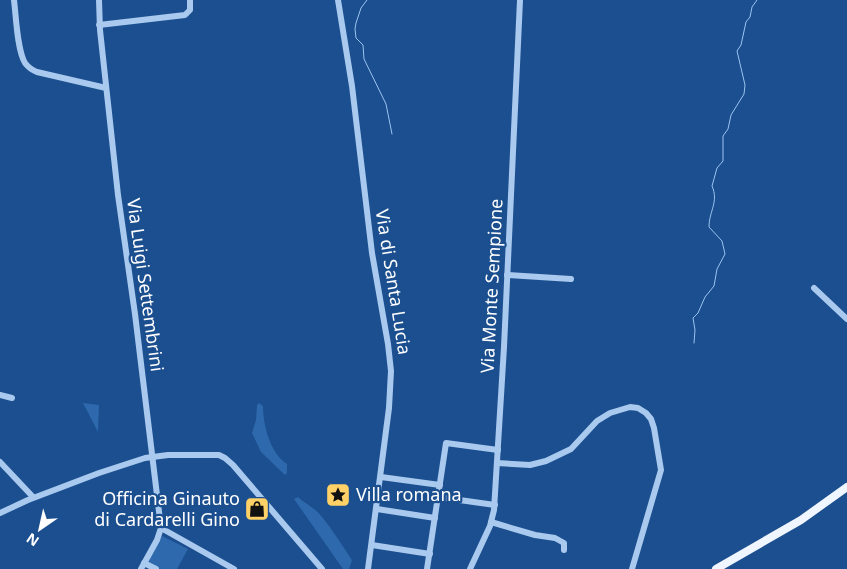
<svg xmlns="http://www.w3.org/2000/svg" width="847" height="569" font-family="'Noto Sans',sans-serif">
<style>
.green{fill:#2e69ad}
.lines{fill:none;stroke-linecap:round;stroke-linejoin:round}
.stream{stroke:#9cc4f0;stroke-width:1}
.minor{stroke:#a9c9ee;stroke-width:6}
.major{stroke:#f0f6ff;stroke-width:8}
.labels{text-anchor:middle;stroke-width:4.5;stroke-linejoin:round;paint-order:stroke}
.street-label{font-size:18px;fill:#fff;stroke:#1b4f8f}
.poi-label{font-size:18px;fill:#fff;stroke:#1b4f8f;text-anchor:start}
</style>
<rect width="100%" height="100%" fill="#1b4f8f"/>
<!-- green -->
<g class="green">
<polygon points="83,403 99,405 98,432"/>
<path d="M 259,403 L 263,406 C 263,425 270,453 287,464 L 287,473 L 285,475 L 261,452 L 252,433 L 256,420 L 257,405 Z"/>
<path d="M 298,497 C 303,502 308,504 314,509 C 324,516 344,548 352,560 L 349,569 L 343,569 L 294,499 Z"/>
<polygon points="162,536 188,549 177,569 160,569 148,562"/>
</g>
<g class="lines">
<!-- stream -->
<g class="stream">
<polyline points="367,0 361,8 356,23 355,29 356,38 363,45 364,59 386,104 392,134"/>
<path d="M 694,343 L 695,330 L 693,318 L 698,313 L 705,297 L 714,286 L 717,269 L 725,254 L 722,241 L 709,227 C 709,211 719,202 712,186 L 717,168 L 723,161 L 723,136 L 728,129 L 731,115 L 744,94 L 745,85 L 737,51 L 741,45 L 746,22 L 750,17 L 752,7 L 757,0"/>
</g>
<!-- minor -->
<g class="minor">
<path d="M 14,0 C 16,15 17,50 25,63 C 28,67 32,70 37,72 L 106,88"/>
<polyline points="99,0 100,30 118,195 135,314 161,528 157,540 141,569"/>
<polyline points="338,0 352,86 372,253 388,344 391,371 389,408 368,569"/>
<polyline points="99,25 185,15 190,10 190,0"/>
<polyline points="507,275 571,279"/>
<polyline points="814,288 847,319"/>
<polyline points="0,395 12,398"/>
<polyline points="0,462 33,497"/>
<polyline points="497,463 530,465 546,461 571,449 597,421 610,413 630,407 638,408 646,413 651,419 654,428 661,470 632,569"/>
<polyline points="381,477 440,485"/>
<polyline points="438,497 495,505"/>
<polyline points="377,509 435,518"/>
<polyline points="0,513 28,500 99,473 145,458 168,455 219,455 225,458 233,465 322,569"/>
<polyline points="491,522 535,535 555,538 564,543 564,550"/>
<polyline points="161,528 234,569"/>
<polyline points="372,545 430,554"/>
<polyline points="144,563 156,569"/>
<polyline points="427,569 446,443 498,450"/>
<polyline points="470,569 490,526 494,510 504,347 520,0"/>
</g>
<!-- major -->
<polyline class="major" points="716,569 801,520 847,487"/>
</g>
<!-- icons -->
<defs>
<symbol id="sight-square" viewBox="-11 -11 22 22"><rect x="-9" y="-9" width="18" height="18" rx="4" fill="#ffd166" stroke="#1b4f8f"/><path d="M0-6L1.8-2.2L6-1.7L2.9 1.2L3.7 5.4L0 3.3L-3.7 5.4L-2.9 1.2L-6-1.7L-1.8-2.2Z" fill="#111"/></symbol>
<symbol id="shop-square" viewBox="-11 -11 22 22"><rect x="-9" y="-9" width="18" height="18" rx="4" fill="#ffd166" stroke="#1b4f8f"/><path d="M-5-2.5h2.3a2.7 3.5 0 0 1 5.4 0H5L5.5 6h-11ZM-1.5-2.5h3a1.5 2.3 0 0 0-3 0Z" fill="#111"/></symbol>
</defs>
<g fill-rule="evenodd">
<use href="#sight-square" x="324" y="481" width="28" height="28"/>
<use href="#shop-square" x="243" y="495" width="28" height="28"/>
</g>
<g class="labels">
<!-- street labels -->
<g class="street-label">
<text transform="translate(393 282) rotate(81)" y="6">Via di Santa Lucia</text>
<text transform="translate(145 285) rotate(82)" y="6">Via Luigi Settembrini</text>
<text transform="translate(492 286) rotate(-87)" y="6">Via Monte Sempione</text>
</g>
<!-- poi labels -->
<g class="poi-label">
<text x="356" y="501">Villa romana</text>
<text x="240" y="505" text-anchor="end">Officina Ginauto<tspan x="240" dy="21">di Cardarelli Gino</tspan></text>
</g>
</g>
<!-- north arrow -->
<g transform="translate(40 529) rotate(214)" stroke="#1b4f8f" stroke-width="4" paint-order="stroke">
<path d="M0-4L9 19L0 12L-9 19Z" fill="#ffffff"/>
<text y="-8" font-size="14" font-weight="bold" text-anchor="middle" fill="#ffffff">N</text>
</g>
</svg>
